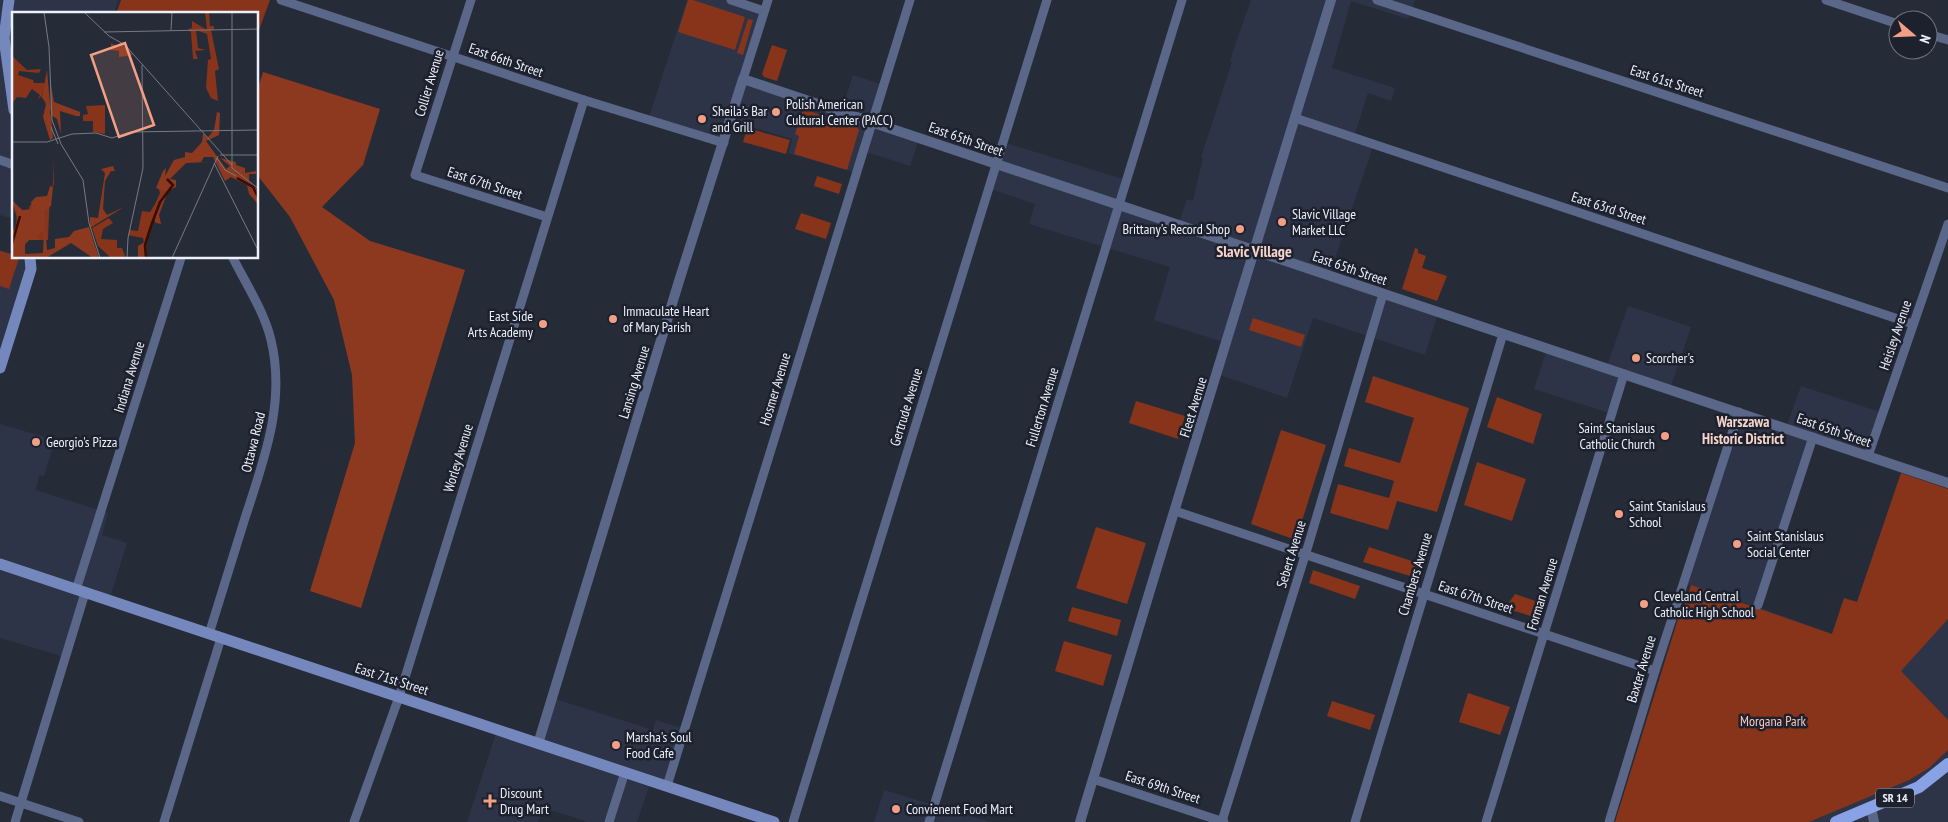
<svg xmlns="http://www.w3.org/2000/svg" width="1948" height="822" font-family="'PT Sans Narrow',sans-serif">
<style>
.built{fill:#2d3447}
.green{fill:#87341a}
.forest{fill:#8d391f}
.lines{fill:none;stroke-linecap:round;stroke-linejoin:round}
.minor{stroke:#5b6788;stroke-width:9}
.tertiary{stroke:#5b6788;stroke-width:10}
.secondary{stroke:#7588bd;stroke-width:11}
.primary{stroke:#89a1e5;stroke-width:12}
.poi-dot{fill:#f39f85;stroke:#1d212e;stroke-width:2}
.labels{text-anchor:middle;stroke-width:5;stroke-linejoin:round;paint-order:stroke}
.shield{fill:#1d212e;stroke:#aeb2bc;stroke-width:1}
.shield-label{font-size:12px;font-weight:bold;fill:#ecf0f9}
.street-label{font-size:14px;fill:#ecf0f9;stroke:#1d212e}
.poi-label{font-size:14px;fill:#ecf0f9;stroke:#1d212e;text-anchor:start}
.park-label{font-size:14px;fill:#fbc9ba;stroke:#1d212e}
.neighbourhood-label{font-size:15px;font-weight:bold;fill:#f5d4ca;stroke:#1d212e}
.quarter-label{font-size:16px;font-weight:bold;fill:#f5d4ca;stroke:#1d212e}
.inset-river{fill:none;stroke:#380c01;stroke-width:2.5}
.inset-road{fill:none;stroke:#757a85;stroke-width:1}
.view{fill:#f39f85;fill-opacity:0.15;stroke:#f39f85;stroke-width:2.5}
.inset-edge{fill:none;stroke:#ecf0f9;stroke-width:2.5}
</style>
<rect width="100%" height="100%" fill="#262b38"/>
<!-- built -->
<g class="built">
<polygon points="0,0 118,0 114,14 14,14 14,219 0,215"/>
<polygon points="687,0 731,0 764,11 743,79 841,112 853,75 884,85 872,122 920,137 910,166 863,151 856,173 788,153 792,139 731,121 724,143 648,120"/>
<polygon points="1251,0 1415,0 1408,19 1351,1 1332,68 1395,88 1391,101 1368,93 1354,137 1374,144 1329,276 1438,313 1425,355 1313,318 1287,398 1217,374 1226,343 1154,320 1170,267 1029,224 1035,204 987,188 1003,142 1126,180 1119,205 1178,225 1187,199 1193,201 1203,158 1201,157 1232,62 1230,62 1235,45"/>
<polygon points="0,250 14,254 14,258 30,259 0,368"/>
<polygon points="1628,306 1691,327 1670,389 1624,374 1612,414 1534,389 1547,349 1606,368"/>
<polygon points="1801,386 1883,413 1868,456 1813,437 1758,607 1832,634 1844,598 1857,602 1901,473 1948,489 1948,822 1615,822 1682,606 1741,626 1748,604 1683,583 1739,412 1786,428"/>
<polygon points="0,424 55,440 44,476 39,475 36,490 108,513 102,535 127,543 109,601 85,593 65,657 0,638"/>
<polygon points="552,698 653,730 656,720 685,729 667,786 651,781 637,822 588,822 544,808 538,822 467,822 497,730 538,743"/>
<polygon points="884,790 991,822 874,822"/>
</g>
<!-- green -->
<g class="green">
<polygon points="121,0 270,0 258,33 258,14 116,14"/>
<polygon points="688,0 693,0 745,17 735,50 678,32"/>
<polygon points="748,19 753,20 743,55 737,53"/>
<polygon points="772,45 787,50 777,81 764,77 762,74"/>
<polygon points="803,109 857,127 859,130 847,170 794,154 799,136 795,134"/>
<polygon points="747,128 790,140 786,154 743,142"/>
<polygon points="817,176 842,184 839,194 814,186"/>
<polygon points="801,213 831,223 826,239 795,229"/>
<polygon points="1415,248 1418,249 1418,253 1426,256 1422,268 1447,276 1437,301 1402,289"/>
<polygon points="0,251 14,255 14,258 19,258 9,289 0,286"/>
<polygon points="1253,318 1305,335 1301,347 1249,330"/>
<polygon points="1373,376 1469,408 1437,512 1397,501 1388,530 1330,513 1338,484 1389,498 1394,481 1344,466 1349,448 1400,463 1414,418 1365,402"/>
<polygon points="1497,397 1542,414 1533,444 1487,427"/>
<polygon points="1136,401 1185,416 1178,439 1129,423"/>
<polygon points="1281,430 1326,445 1296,540 1251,524"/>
<polygon points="1477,462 1526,479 1512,521 1464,505"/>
<polygon points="1901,473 1948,489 1948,619 1901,671 1948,720 1948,750 1929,768 1909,780 1809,822 1615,822 1682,606 1684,607 1691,585 1832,634 1844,598 1857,602"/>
<polygon points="1096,527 1146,543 1127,604 1076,588"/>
<polygon points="1369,547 1421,564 1417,578 1363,562"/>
<polygon points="1313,570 1360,586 1355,599 1309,583"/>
<polygon points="1515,594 1541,603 1537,618 1505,608"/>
<polygon points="1072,607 1121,620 1117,636 1068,621"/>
<polygon points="1064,641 1112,655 1103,686 1055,671"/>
<polygon points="1468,693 1510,707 1500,735 1459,722"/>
<polygon points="1332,701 1375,715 1370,730 1327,716"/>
</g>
<!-- forest -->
<polygon class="forest" points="263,72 380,109 363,165 322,207 370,241 465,270 361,608 310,591 355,443 352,375 334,300 290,217 258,176 258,88"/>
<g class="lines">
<!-- minor -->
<g class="minor">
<polyline points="281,0 584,100 724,143"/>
<polyline points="471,0 415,175 547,217"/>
<polyline points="731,0 764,11"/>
<polyline points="1377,0 1948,188"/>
<polyline points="1826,0 1898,24"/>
<polyline points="1928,34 1948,40"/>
<polyline points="743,79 768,0"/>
<polyline points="1295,118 1913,324"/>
<polyline points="0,160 14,165"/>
<polyline points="1868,456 1948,224"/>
<polyline points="1175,511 1655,671"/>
<polyline points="76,590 181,258"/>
<polyline points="1758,605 1813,437"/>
<path d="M 209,634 C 221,595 233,557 245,518 C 264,460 286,402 271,340 C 264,311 246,284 233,258"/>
<polyline points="1093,779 1224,822"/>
<polyline points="667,786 910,0"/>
<polyline points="0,796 79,822"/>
<polyline points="1222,821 1308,546 1383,294"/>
<polyline points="15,822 85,593"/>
<polyline points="164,822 221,638"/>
<polyline points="354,822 399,697 584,100"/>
<polyline points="609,822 625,772"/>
<polyline points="793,822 1047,0"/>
<polyline points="929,822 1182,0"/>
<polyline points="1355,822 1503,334"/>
<polyline points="1486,822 1624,374"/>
<polyline points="1609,822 1655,671 1739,412"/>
</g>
<!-- tertiary -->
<g class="tertiary">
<polyline points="538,744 679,281 743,79 1948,483"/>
<polyline points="1871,807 1874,822"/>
<polyline points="1080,822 1158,564 1331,0"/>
</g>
<!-- secondary -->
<g class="secondary">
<polyline points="9,0 4,38 14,110"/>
<polyline points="0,368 31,269 30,258"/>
<polyline points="0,564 774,822"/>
</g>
<!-- primary -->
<polyline class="primary" points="1836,822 1919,787 1948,764"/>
</g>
<!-- markers -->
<g class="poi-dot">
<circle cx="776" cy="112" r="5"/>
<circle cx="702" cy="119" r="5"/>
<circle cx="1282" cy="222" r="5"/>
<circle cx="1240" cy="229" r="5"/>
<circle cx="613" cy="319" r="5"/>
<circle cx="543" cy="324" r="5"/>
<circle cx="1636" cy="358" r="5"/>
<circle cx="1665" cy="436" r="5"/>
<circle cx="36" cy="442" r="5"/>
<circle cx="1619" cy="514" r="5"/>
<circle cx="1737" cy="544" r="5"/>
<circle cx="1644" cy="604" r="5"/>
<circle cx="616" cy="745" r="5"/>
<path d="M487.5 793.5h5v5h5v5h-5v5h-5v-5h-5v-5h5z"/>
<circle cx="896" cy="809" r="5"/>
</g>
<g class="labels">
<!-- shield labels -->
<rect class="shield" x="1876" y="788.5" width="38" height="19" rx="4"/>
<g class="shield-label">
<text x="1895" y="802">SR 14</text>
</g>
<!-- street labels -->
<g class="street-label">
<text transform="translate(506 60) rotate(19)" y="5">East 66th Street</text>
<text transform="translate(1667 81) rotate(18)" y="5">East 61st Street</text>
<text transform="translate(429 83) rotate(-73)" y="5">Collier Avenue</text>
<text transform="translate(966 139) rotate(19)" y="5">East 65th Street</text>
<text transform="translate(485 183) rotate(18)" y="5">East 67th Street</text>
<text transform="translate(1609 208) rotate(18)" y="5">East 63rd Street</text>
<text transform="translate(1350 268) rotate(19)" y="5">East 65th Street</text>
<text transform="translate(1895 335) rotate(-71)" y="5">Heisley Avenue</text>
<text transform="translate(129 377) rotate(-73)" y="5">Indiana Avenue</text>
<text transform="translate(634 382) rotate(-73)" y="5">Lansing Avenue</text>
<text transform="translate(775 389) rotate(-73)" y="5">Hosmer Avenue</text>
<text transform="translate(906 407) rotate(-73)" y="5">Gertrude Avenue</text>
<text transform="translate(1042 407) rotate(-73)" y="5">Fullerton Avenue</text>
<text transform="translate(1193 407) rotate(-73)" y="5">Fleet Avenue</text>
<text transform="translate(1834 430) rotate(19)" y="5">East 65th Street</text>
<text transform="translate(253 442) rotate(-76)" y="5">Ottawa Road</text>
<text transform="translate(458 458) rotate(-73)" y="5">Worley Avenue</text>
<text transform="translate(1291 554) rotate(-73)" y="5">Sebert Avenue</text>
<text transform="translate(1415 574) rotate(-73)" y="5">Chambers Avenue</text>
<text transform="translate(1542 594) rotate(-73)" y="5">Forman Avenue</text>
<text transform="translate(1476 597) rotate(18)" y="5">East 67th Street</text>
<text transform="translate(1641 669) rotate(-73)" y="5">Baxter Avenue</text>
<text transform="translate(392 679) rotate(18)" y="5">East 71st Street</text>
<text transform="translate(1163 787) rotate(18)" y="5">East 69th Street</text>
</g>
<!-- poi labels -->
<g class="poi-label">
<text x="786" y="109">Polish American<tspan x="786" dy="16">Cultural Center (PACC)</tspan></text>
<text x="712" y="116">Sheila's Bar<tspan x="712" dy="16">and Grill</tspan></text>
<text x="1292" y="219">Slavic Village<tspan x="1292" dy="16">Market LLC</tspan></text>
<text x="1230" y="234" text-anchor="end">Brittany's Record Shop</text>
<text x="623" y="316">Immaculate Heart<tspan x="623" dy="16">of Mary Parish</tspan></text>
<text x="533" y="321" text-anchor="end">East Side<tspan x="533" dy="16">Arts Academy</tspan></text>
<text x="1646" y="363">Scorcher's</text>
<text x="1655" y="433" text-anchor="end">Saint Stanislaus<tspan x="1655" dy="16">Catholic Church</tspan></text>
<text x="46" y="447">Georgio's Pizza</text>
<text x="1629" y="511">Saint Stanislaus<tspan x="1629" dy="16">School</tspan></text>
<text x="1747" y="541">Saint Stanislaus<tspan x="1747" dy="16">Social Center</tspan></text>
<text x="1654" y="601">Cleveland Central<tspan x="1654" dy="16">Catholic High School</tspan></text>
<text x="626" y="742">Marsha's Soul<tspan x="626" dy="16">Food Cafe</tspan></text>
<text x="500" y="798">Discount<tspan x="500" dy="16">Drug Mart</tspan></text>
<text x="906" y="814">Convienent Food Mart</text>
</g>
<!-- park labels -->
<g class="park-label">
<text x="1773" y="726">Morgana Park</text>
</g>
<!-- neighbourhood labels -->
<g class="neighbourhood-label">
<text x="1743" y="427">Warszawa<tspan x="1743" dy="17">Historic District</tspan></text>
</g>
<!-- quarter labels -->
<g class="quarter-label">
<text x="1254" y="257">Slavic Village</text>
</g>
</g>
<!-- overview -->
<g transform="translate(12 12)">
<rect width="246" height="246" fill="#262b38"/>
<path d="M 197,0 L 198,14 L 202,14 L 202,18 L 199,18 L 207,57 L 203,59 L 206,89 L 199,86 L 194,76 L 196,48 L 199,47 L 195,22 L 184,18 L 186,36 L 194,38 L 183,39 L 186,47 L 181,47 L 179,20 L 176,17 L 180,16 L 180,9 L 195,18 L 193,1 ZM 99,31 L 107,35 L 109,31 L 121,43 L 107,45 L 107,39 L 99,38 ZM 0,44 L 15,58 L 29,57 L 27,61 L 7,59 L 6,63 L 21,68 L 22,71 L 32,71 L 33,72 L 29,87 L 29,84 L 25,88 L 28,83 L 20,77 L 14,86 L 5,85 L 0,92 ZM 93,93 L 93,122 L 81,120 L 81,109 L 71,109 L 71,103 L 76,102 L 74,94 ZM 41,147 L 42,172 L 38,180 L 36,228 L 17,228 L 13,232 L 13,242 L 23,246 L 0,246 L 0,221 L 6,209 L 0,190 L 16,202 L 18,193 L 36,189 L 40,175 L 41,172 ZM 146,175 L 154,180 L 132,232 L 131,226 L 116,223 L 118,218 L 126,219 L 130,199 L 138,200 L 143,192 L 148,181 ZM 97,206 L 101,211 L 91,217 L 89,227 L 105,228 L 105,236 L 110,236 L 114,246 L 99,246 L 86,234 L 80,216 Z" fill="#87341a"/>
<path d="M 35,58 L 41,126 L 38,128 L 31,105 L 34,92 L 30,85 ZM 39,73 L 42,90 L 68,100 L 68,104 L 64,104 L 48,99 L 49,122 L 45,107 L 38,102 ZM 205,100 L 208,101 L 207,123 L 194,129 L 214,157 L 218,154 L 208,146 L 224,150 L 224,153 L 233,156 L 233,161 L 244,159 L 244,162 L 237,162 L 237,170 L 244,176 L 246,192 L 237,182 L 235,173 L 219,165 L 213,169 L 201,145 L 192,145 L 189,150 L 197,150 L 174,151 L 158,167 L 164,168 L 164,175 L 156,179 L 147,203 L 149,212 L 144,211 L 142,208 L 154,180 L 144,176 L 151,159 L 154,156 L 153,164 L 162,148 L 173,145 L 173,140 L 180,141 L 190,130 L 191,121 L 195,126 L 197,124 L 202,118 ZM 101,154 L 103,159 L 99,159 L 93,169 L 91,197 L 95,203 L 112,195 L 78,216 L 78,186 L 78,205 L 86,206 L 93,161 L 89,157 ZM 38,174 L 41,175 L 39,194 L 32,199 L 35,238 L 43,236 L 43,227 L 57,225 L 62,219 L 77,215 L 87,246 L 81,246 L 59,231 L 34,246 L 0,246 L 0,220 L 4,217 L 5,201 L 0,188 L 10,198 L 20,197 L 19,190 L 24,185 L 35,184 ZM 32,218 L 31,241 L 13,242 L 13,232 L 17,228 L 29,228 L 25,225 ZM 134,229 L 135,246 L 126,246 L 126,234 Z" fill="#8d391f" fill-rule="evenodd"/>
<path class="inset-river" d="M 225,166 L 241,175 L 247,187M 0,232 L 8,204M 134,246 L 133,233 L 139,214 L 148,190 L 161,173 L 155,167"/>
<path class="inset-road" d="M 32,0 L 37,35 L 40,108 L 49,132 L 71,168 L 77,211 L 88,246M 72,0 L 97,24 L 113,33 L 220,153M 220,0 L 220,156 L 247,177M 159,18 L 160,0M 92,20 L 247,17M 39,115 L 46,132M 0,130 L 35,130 L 60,122 L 84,121 L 100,126 L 118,120 L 247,118M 208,143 L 247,143M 205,146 L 213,158 L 224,164M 202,151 L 247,240M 115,246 L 116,226 L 131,156 L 130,53M 160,246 L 206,144"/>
<path class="view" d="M 113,31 L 142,113 L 107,125 L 79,43 Z"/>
<rect width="246" height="246" class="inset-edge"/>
</g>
<!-- north arrow -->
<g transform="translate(1913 35) rotate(109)"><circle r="24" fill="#1d212e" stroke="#70747f"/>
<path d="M0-4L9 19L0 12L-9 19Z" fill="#f39f85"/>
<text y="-8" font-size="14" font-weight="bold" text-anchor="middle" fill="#ecf0f9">N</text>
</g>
</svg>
